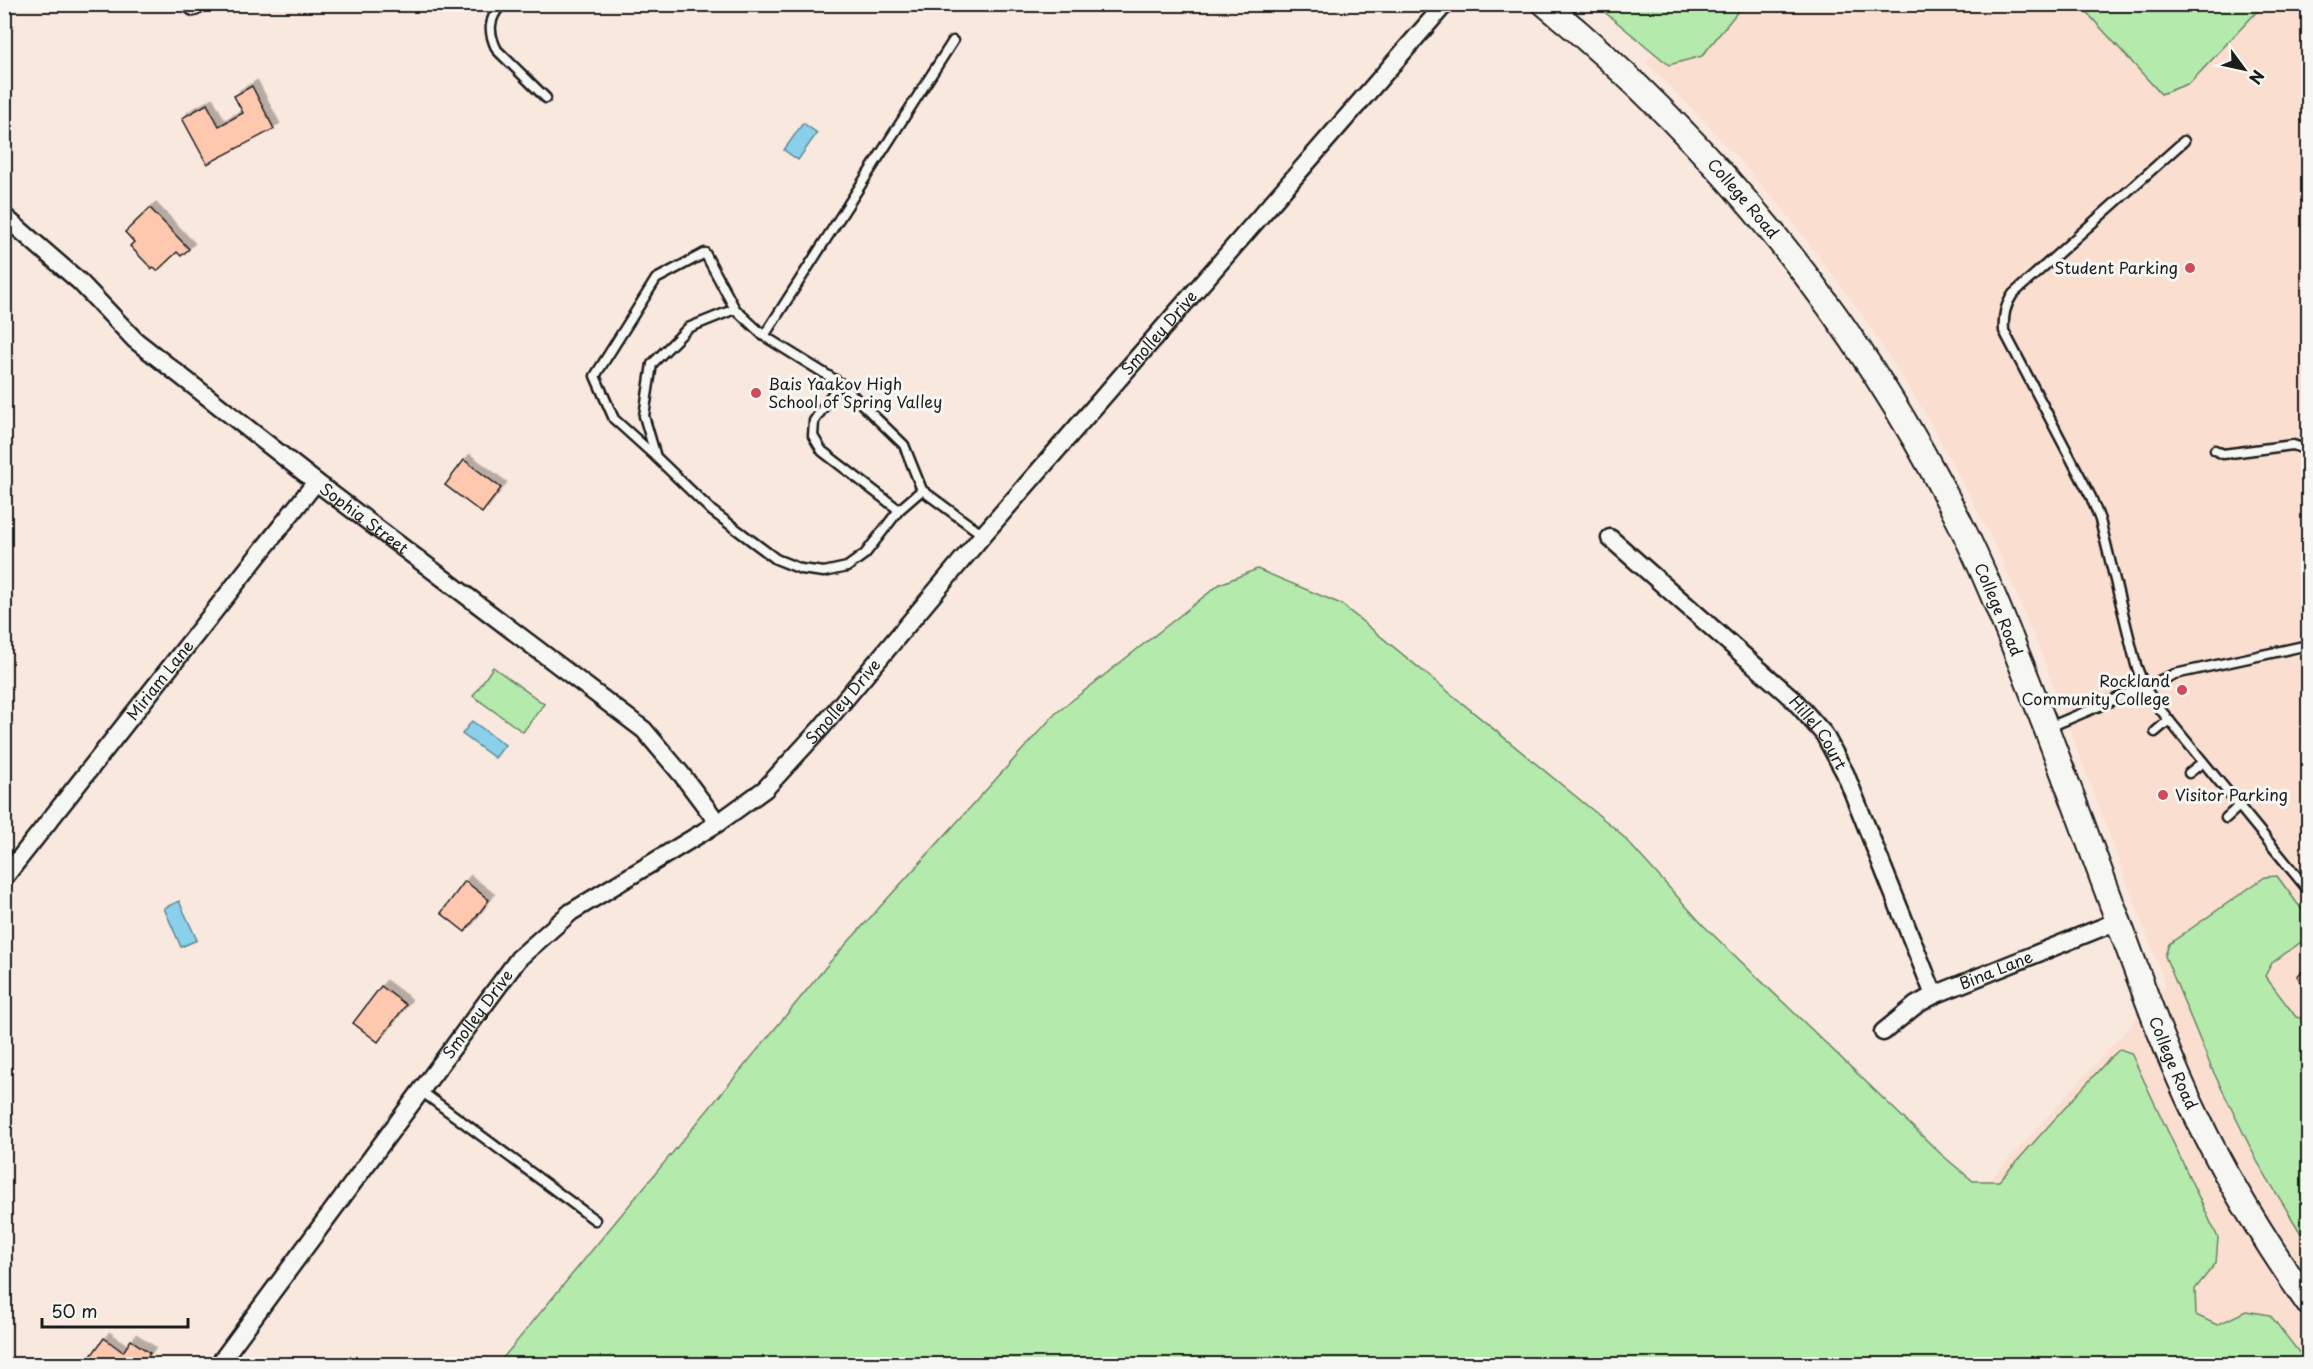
<svg xmlns="http://www.w3.org/2000/svg" width="2313" height="1369" font-family="'Playpen Sans',sans-serif">
<style>
.built{fill:#faded0}
.green{fill:#b4eaac;stroke:#688364;stroke-width:1.5}
.water{fill:#8ad0eb;stroke:#5e8898;stroke-width:1.5}
.building{fill:#fec8af;stroke:#1c1c1c;stroke-width:1.5;filter:url(#shadow)}
.lines{fill:none;stroke-linecap:round;stroke-linejoin:round}
.lane-casing{stroke:#1c1c1c;stroke-width:13}
.street-casing{stroke:#1c1c1c;stroke-width:21}
.secondary-casing{stroke:#1c1c1c;stroke-width:28}
.lane{stroke:#f6f6f2;stroke-width:8}
.street{stroke:#f6f6f2;stroke-width:16}
.secondary{stroke:#f6f6f2;stroke-width:24}
.poi-dot{fill:#d1495b;stroke:#f6f6f2;stroke-width:2}
.labels{text-anchor:middle;stroke-width:6;stroke-linejoin:round;paint-order:stroke}
.street-label{font-size:16px;fill:#1c1c1c;stroke:#f6f6f2}
.poi-label{font-size:16px;fill:#1c1c1c;stroke:#f6f6f2;text-anchor:end}
</style>
<defs>
<filter id="shadow"><feDropShadow dx="5.5" dy="-5.5" stdDeviation="0" flood-color="#0004"/></filter>
</defs>
<rect width="100%" height="100%" fill="#f8e8de"/>
<filter id="ink" filterUnits="userSpaceOnUse"><feTurbulence type="fractalNoise" baseFrequency=".0167" numOctaves="2"/><feDisplacementMap in="SourceGraphic" scale="12" xChannelSelector="R" yChannelSelector="G"/><feConvolveMatrix kernelMatrix="1 2 1 2 8 2 1 2 1" color-interpolation-filters="sRGB"/></filter>
<g filter="url(#ink)">
<!-- built -->
<polygon class="built" points="1693,5 2308,5 2308,1364 1823,1364 2166,986 2043,658 2003,562 1978,511 1926,414 1859,310 1786,213 1713,130 1646,62"/>
<!-- green -->
<g class="green">
<polygon points="1596,5 1743,5 1702,56 1669,65"/>
<polygon points="2080,5 2263,5 2190,83 2161,94"/>
<polygon points="1257,569 1341,604 1618,831 1703,925 1942,1155 1973,1181 1999,1181 2108,1060 2120,1049 2131,1053 2218,1238 2216,1263 2195,1289 2196,1315 2217,1325 2246,1311 2270,1315 2308,1364 498,1364 830,962 1055,714 1220,584"/>
<polygon points="493,667 544,704 523,732 473,696"/>
<polygon points="2277,876 2308,918 2308,937 2272,963 2265,976 2296,1017 2308,1020 2308,1245 2258,1163 2212,1069 2165,956 2169,944 2265,877"/>
</g>
<!-- water -->
<g class="water">
<polygon points="803,123 817,133 798,160 784,150"/>
<polygon points="472,721 505,745 495,758 462,734"/>
<polygon points="179,901 197,940 181,947 164,908"/>
</g>
<!-- building -->
<g class="building">
<polygon points="252,86 274,129 207,164 182,118 207,104 219,126 243,113 234,96"/>
<polygon points="150,208 189,249 181,256 177,252 157,271 153,267 152,269 130,246 134,242 125,232"/>
<polygon points="464,460 501,488 482,513 445,485"/>
<polygon points="465,881 489,900 465,932 441,913"/>
<polygon points="2308,967 2308,985 2305,988 2297,976"/>
<polygon points="381,986 406,1005 378,1042 353,1023"/>
<polygon points="104,1338 123,1352 131,1340 150,1353 142,1364 102,1364 91,1356"/>
</g>
<g class="lines">
<defs>
<g id="lane">
<path d="M 502,4 C 488,19 488,32 497,50 L 546,98"/>
<path d="M 2184,141 L 2013,294 C 2005,306 2003,316 2004,331 L 2091,497 L 2100,520 L 2136,665 L 2144,686 L 2155,703 L 2308,890"/>
<polyline points="764,336 953,41"/>
<polyline points="840,383 814,421 813,436 822,451 899,510"/>
<polyline points="2215,450 2223,454 2293,445 2308,450"/>
<polyline points="655,456 614,419 595,376 656,279 705,253 735,309"/>
<polyline points="922,490 899,510 865,554 847,567 824,572 801,569 776,559 712,511 656,457 644,416 652,364 688,328 735,309 764,336 840,383 904,445 922,490 983,535"/>
<polyline points="2047,728 2175,674 2308,645"/>
<polyline points="2155,732 2169,720"/>
<polyline points="2189,773 2203,762"/>
<polyline points="2226,818 2239,806"/>
<polyline points="421,1091 595,1220"/>
</g>
<g id="street">
<polyline points="190,4 194,7"/>
<path id="s1" d="M 4,216 L 80,282 L 135,340 L 316,482 L 644,730 L 682,775 L 718,823"/>
<path id="s2" d="M 1610,538 L 1794,700 L 1824,734 L 1845,773 L 1934,995"/>
<path id="s3" d="M 4,878 L 316,482"/>
<path id="s4" d="M 1883,1032 L 1916,1005 L 1934,995 L 2118,921"/>
<path id="s5" d="M 219,1364 L 519,958 L 571,912 L 718,823 L 765,789 L 821,728 L 983,535 L 1445,4"/>
</g>
<g id="secondary">
<path id="s6" d="M 1545,4 C 1717,145 1859,322 1959,521 C 1983,569 2003,619 2023,669 C 2059,759 2092,851 2126,942 C 2148,1002 2170,1062 2198,1119 C 2229,1184 2267,1244 2308,1303"/>
</g>
</defs>
<!-- lane casing -->
<use href="#lane" class="lane-casing"/>
<!-- street casing -->
<use href="#street" class="street-casing"/>
<!-- secondary casing -->
<use href="#secondary" class="secondary-casing"/>
<!-- lane -->
<use href="#lane" class="lane"/>
<!-- street -->
<use href="#street" class="street"/>
<!-- secondary -->
<use href="#secondary" class="secondary"/>
</g>
</g>
<!-- markers -->
<g class="poi-dot">
<circle cx="2190" cy="268" r="6"/>
<circle cx="756" cy="393" r="6"/>
<circle cx="2182" cy="690" r="6"/>
<circle cx="2163" cy="795" r="6"/>
</g>
<g class="labels">
<!-- street labels -->
<g class="street-label">
<text dy="6" stroke="none"><textPath href="#s6" startOffset="278">College Road</textPath></text>
<text dy="6" stroke="none"><textPath href="#s5" startOffset="1407">Smolley Drive</textPath></text>
<text dy="6" stroke="none"><textPath href="#s1" startOffset="471">Sophia Street</textPath></text>
<text dy="6" stroke="none"><textPath href="#s6" startOffset="764">College Road</textPath></text>
<text dy="6" stroke="none"><textPath href="#s3" startOffset="252">Miriam Lane</textPath></text>
<text dy="6" stroke="none"><textPath href="#s5" startOffset="921">Smolley Drive</textPath></text>
<text dy="6" stroke="none"><textPath href="#s2" startOffset="286">Hillel Court</textPath></text>
<text dy="6" stroke="none"><textPath href="#s4" startOffset="130">Bina Lane</textPath></text>
<text dy="6" stroke="none"><textPath href="#s5" startOffset="435">Smolley Drive</textPath></text>
<text dy="6" stroke="none"><textPath href="#s6" startOffset="1250">College Road</textPath></text>
</g>
<!-- poi labels -->
<g class="poi-label">
<text x="2178" y="274">Student Parking</text>
<text x="768" y="390" text-anchor="start">Bais Yaakov High<tspan x="768" dy="18">School of Spring Valley</tspan></text>
<text x="2170" y="687">Rockland<tspan x="2170" dy="18">Community College</tspan></text>
<text x="2175" y="801" text-anchor="start">Visitor Parking</text>
</g>
</g>
<!-- margin -->
<rect width="2313" height="1369" fill="none" stroke="#f6f6f2" stroke-width="24"/>
<rect x="12" y="12" width="2289" height="1345" fill="none" stroke="#1c1c1c" stroke-width="2" filter="url(#ink)"/>
<!-- north arrow -->
<g transform="translate(2244 69) rotate(123)" stroke="#f6f6f2" stroke-width="4.5" paint-order="stroke">
<path d="M0-4.5L10 22L0 15L-10 22Z" fill="#1c1c1c"/>
<text y="-9" font-size="16" font-weight="bold" text-anchor="middle" fill="#1c1c1c">N</text>
</g>
<!-- scale -->
<path d="M42 1318v9h146v-9" fill="none" stroke="#1c1c1c" stroke-width="3"/>
<text x="51" y="1318" font-size="18" fill="#1c1c1c" stroke="#f6f6f2" stroke-width="4.5" paint-order="stroke">50 m</text>
</svg>
